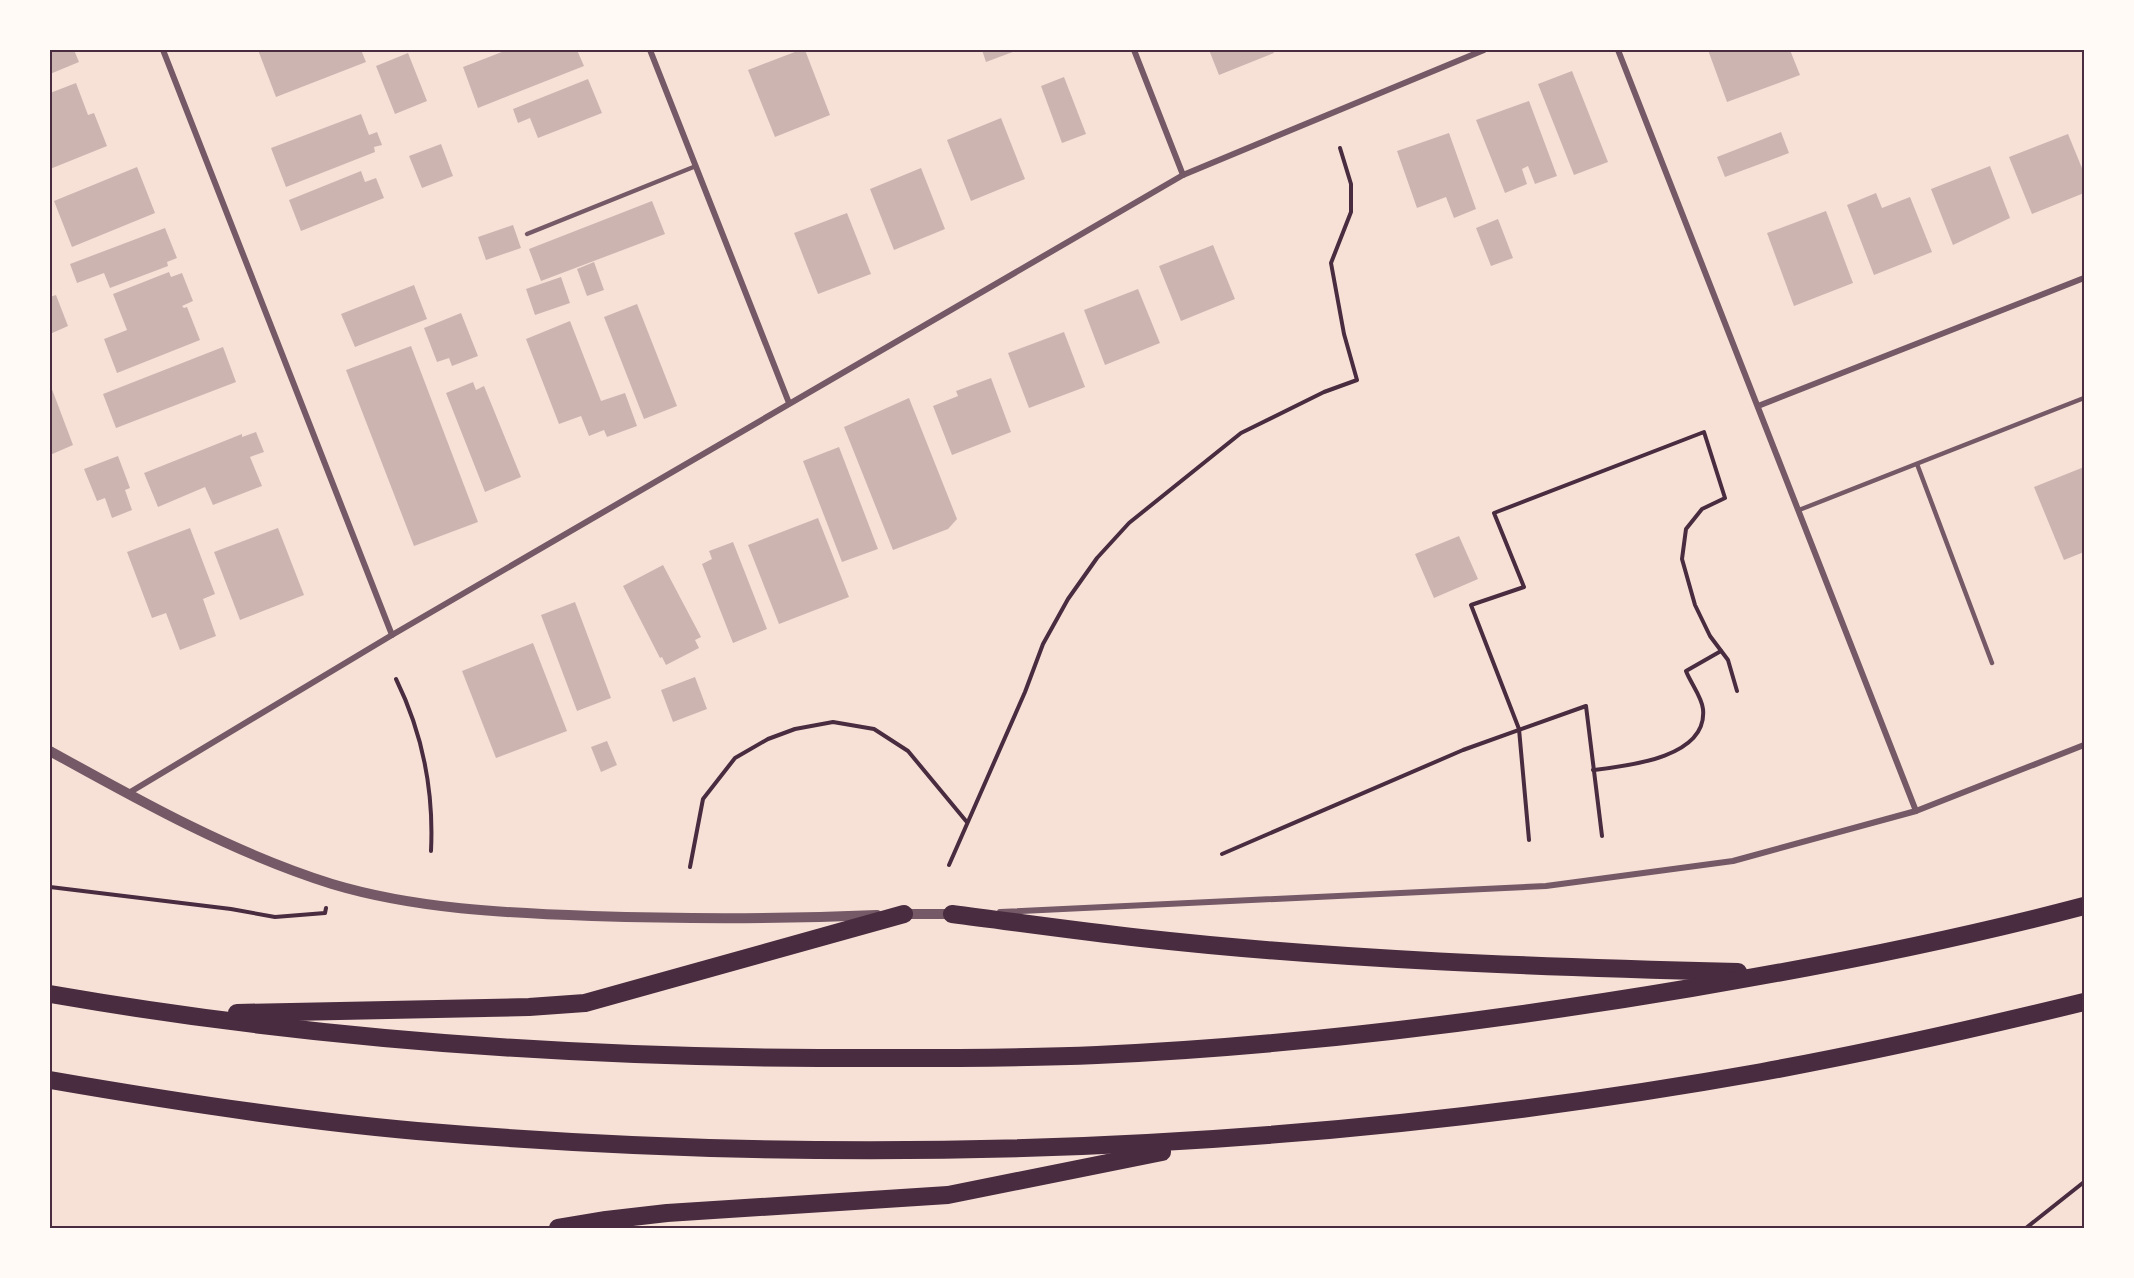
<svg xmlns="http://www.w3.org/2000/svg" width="2134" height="1278" font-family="'Asap Condensed',sans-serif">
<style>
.building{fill:#ccb4b1}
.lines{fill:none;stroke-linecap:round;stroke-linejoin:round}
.path{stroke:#4a2c40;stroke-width:4}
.service{stroke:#755966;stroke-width:4.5}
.minor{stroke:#755966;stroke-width:6}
.tertiary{stroke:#755966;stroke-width:10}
.motorway{stroke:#4a2c40;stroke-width:18}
.neatline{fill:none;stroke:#4a2c40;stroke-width:2}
</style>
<rect width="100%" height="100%" fill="#f7e1d7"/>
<!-- building -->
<g class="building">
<polygon points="50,50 74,50 79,62 50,74"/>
<polygon points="258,50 361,50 366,62 276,97"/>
<polygon points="507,50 577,50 584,66 478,108 463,67"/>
<polygon points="800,50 805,50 830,115 775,137 748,70"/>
<polygon points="982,50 1018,50 986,62"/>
<polygon points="1209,50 1272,50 1274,53 1219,75"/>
<polygon points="1708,50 1790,50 1800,75 1727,102"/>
<polygon points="408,53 427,101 395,114 376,66"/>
<polygon points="1572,71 1608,162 1574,175 1538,84"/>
<polygon points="1064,77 1086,134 1062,143 1041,86"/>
<polygon points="588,79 602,113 538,138 530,118 518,123 513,109"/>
<polygon points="76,83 88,115 94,113 107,146 50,169 50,93"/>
<polygon points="1529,101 1557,176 1535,184 1528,166 1522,169 1527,184 1505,193 1476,120"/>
<polygon points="361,114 369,135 377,132 382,145 374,147 375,152 286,187 271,148"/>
<polygon points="1001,118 1025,179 971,201 947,140"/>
<polygon points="1781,132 1789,153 1725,177 1717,157"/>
<polygon points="1449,133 1476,209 1454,218 1446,197 1417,208 1397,151"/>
<polygon points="2068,134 2084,173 2084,193 2032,214 2009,157"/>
<polygon points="441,144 453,176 422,188 409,156"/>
<polygon points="1990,166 2010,218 1953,245 1931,189"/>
<polygon points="137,167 155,213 72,247 54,201"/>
<polygon points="921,168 945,229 894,250 870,189"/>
<polygon points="361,171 365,182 376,178 384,198 301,231 289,200"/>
<polygon points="1876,193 1882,208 1910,197 1932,252 1874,275 1847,205"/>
<polygon points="652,201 665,234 541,281 529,249"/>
<polygon points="1826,211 1853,283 1794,306 1767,233"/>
<polygon points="847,213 871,274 818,294 794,233"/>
<polygon points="1498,219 1513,258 1491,266 1476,228"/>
<polygon points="513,225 521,248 486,260 478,237"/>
<polygon points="165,228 177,258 167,262 168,266 110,288 104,273 77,283 70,264"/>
<polygon points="1213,245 1235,299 1181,321 1159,266"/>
<polygon points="594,262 604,290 587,296 577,269"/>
<polygon points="169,272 171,277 182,273 193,301 182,306 184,308 187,307 200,340 117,373 104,339 127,330 113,294"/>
<polygon points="561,277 570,303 535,315 526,289"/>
<polygon points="414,285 427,319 355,347 341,314"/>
<polygon points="1138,289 1160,343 1105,365 1084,310"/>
<polygon points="56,295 68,326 50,334 50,297"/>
<polygon points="637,304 677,406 644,419 604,317"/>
<polygon points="461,313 478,356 452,366 449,358 437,362 424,328"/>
<polygon points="570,321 601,401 625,393 637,426 607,437 604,430 589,436 581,416 559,424 526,339"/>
<polygon points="1064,332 1085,387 1029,408 1008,353"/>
<polygon points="411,346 478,522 414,546 346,370"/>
<polygon points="223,347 236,382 116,428 103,394"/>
<polygon points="991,378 1011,432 952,455 933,406 958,396 956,391"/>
<polygon points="473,382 476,390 484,386 521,477 485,492 446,393"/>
<polygon points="50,384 73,445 50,455"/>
<polygon points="909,398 957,519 948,529 893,550 844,427"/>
<polygon points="256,432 264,452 250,457 262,486 213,505 205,487 158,507 144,473 242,434 242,437"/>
<polygon points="839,447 878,549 842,562 803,461"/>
<polygon points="118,456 130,488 125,490 132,510 112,518 105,498 97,501 84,469"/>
<polygon points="2084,467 2084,552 2064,560 2034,487"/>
<polygon points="818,518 849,597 779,624 748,545"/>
<polygon points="190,528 215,594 203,599 216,636 180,650 166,613 152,618 127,552"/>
<polygon points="278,528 304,595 240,620 214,552"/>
<polygon points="1459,536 1478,579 1434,598 1415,554"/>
<polygon points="733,542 767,629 733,643 702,564 712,559 709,551"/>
<polygon points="663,565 701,637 695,640 699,648 666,665 662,657 660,658 623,586"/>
<polygon points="575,602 611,698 577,711 541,615"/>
<polygon points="533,643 567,731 496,758 462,671"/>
<polygon points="695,677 707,709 673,722 661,690"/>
<polygon points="607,741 617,765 601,772 591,747"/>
</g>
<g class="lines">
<!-- path -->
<g class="path">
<path d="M 396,679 C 423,734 434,789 431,851"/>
<path d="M 1593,770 C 1627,766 1708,758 1703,709 C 1702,697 1690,682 1686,671 L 1721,651"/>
<polyline points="1529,840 1519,729 1471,605 1524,587 1494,513 1704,432 1725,498 1702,509 1686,529 1682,559 1695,605 1710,636 1728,660 1737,691"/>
<polyline points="1222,854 1463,750 1586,706 1602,836"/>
<polyline points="949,865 1025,692 1043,644 1068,599 1097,558 1129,523 1241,433 1324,392 1357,380 1344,334 1331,263 1351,212 1351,184 1340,148"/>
<polyline points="690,867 703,799 735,758 768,739 795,729 833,722 874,729 908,751 966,821"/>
<polyline points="50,887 231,909 275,917 325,913 326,908"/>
<polyline points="2026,1228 2084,1182"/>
</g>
<!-- service -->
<g class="service">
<polyline points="527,234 696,166"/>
<polyline points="1917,464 1992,663"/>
<polyline points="1799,510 2084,398"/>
</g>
<!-- minor -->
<g class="minor">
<polyline points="163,50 392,635"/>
<polyline points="650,50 789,403"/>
<polyline points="1134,50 1183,175"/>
<polyline points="1618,50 1916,811"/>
<polyline points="1758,406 2084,278"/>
<polyline points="127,794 392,635 1183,175 1484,50"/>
<polyline points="1000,912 1546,886 1733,861 1916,811 2084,745"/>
</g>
<!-- tertiary -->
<g class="tertiary">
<path d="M 50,751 C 140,801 233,853 332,884 C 415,909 506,913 592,916 C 687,919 782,919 877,915"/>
<polyline points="899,914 952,914"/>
</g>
<!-- motorway -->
<g class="motorway">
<path d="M 952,914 C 1015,922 1078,931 1141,938 C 1339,960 1539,967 1738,972"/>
<path d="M 50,994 C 303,1038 562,1057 819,1058 C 912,1058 1005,1059 1097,1055 C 1297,1046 1495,1021 1691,988 C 1823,966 1955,940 2084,906"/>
<polyline points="237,1013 529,1007 585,1003 904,914"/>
<path d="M 50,1080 C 171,1101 294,1120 417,1131 C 866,1169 1319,1151 1762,1072 C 1871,1052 1978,1028 2084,1002"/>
<polyline points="558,1228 606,1220 667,1213 948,1195 1162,1152"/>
</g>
</g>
<!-- border -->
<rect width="2134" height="1278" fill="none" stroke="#fffaf5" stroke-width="102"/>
<rect x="51" y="51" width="2032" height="1176" class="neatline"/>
</svg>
